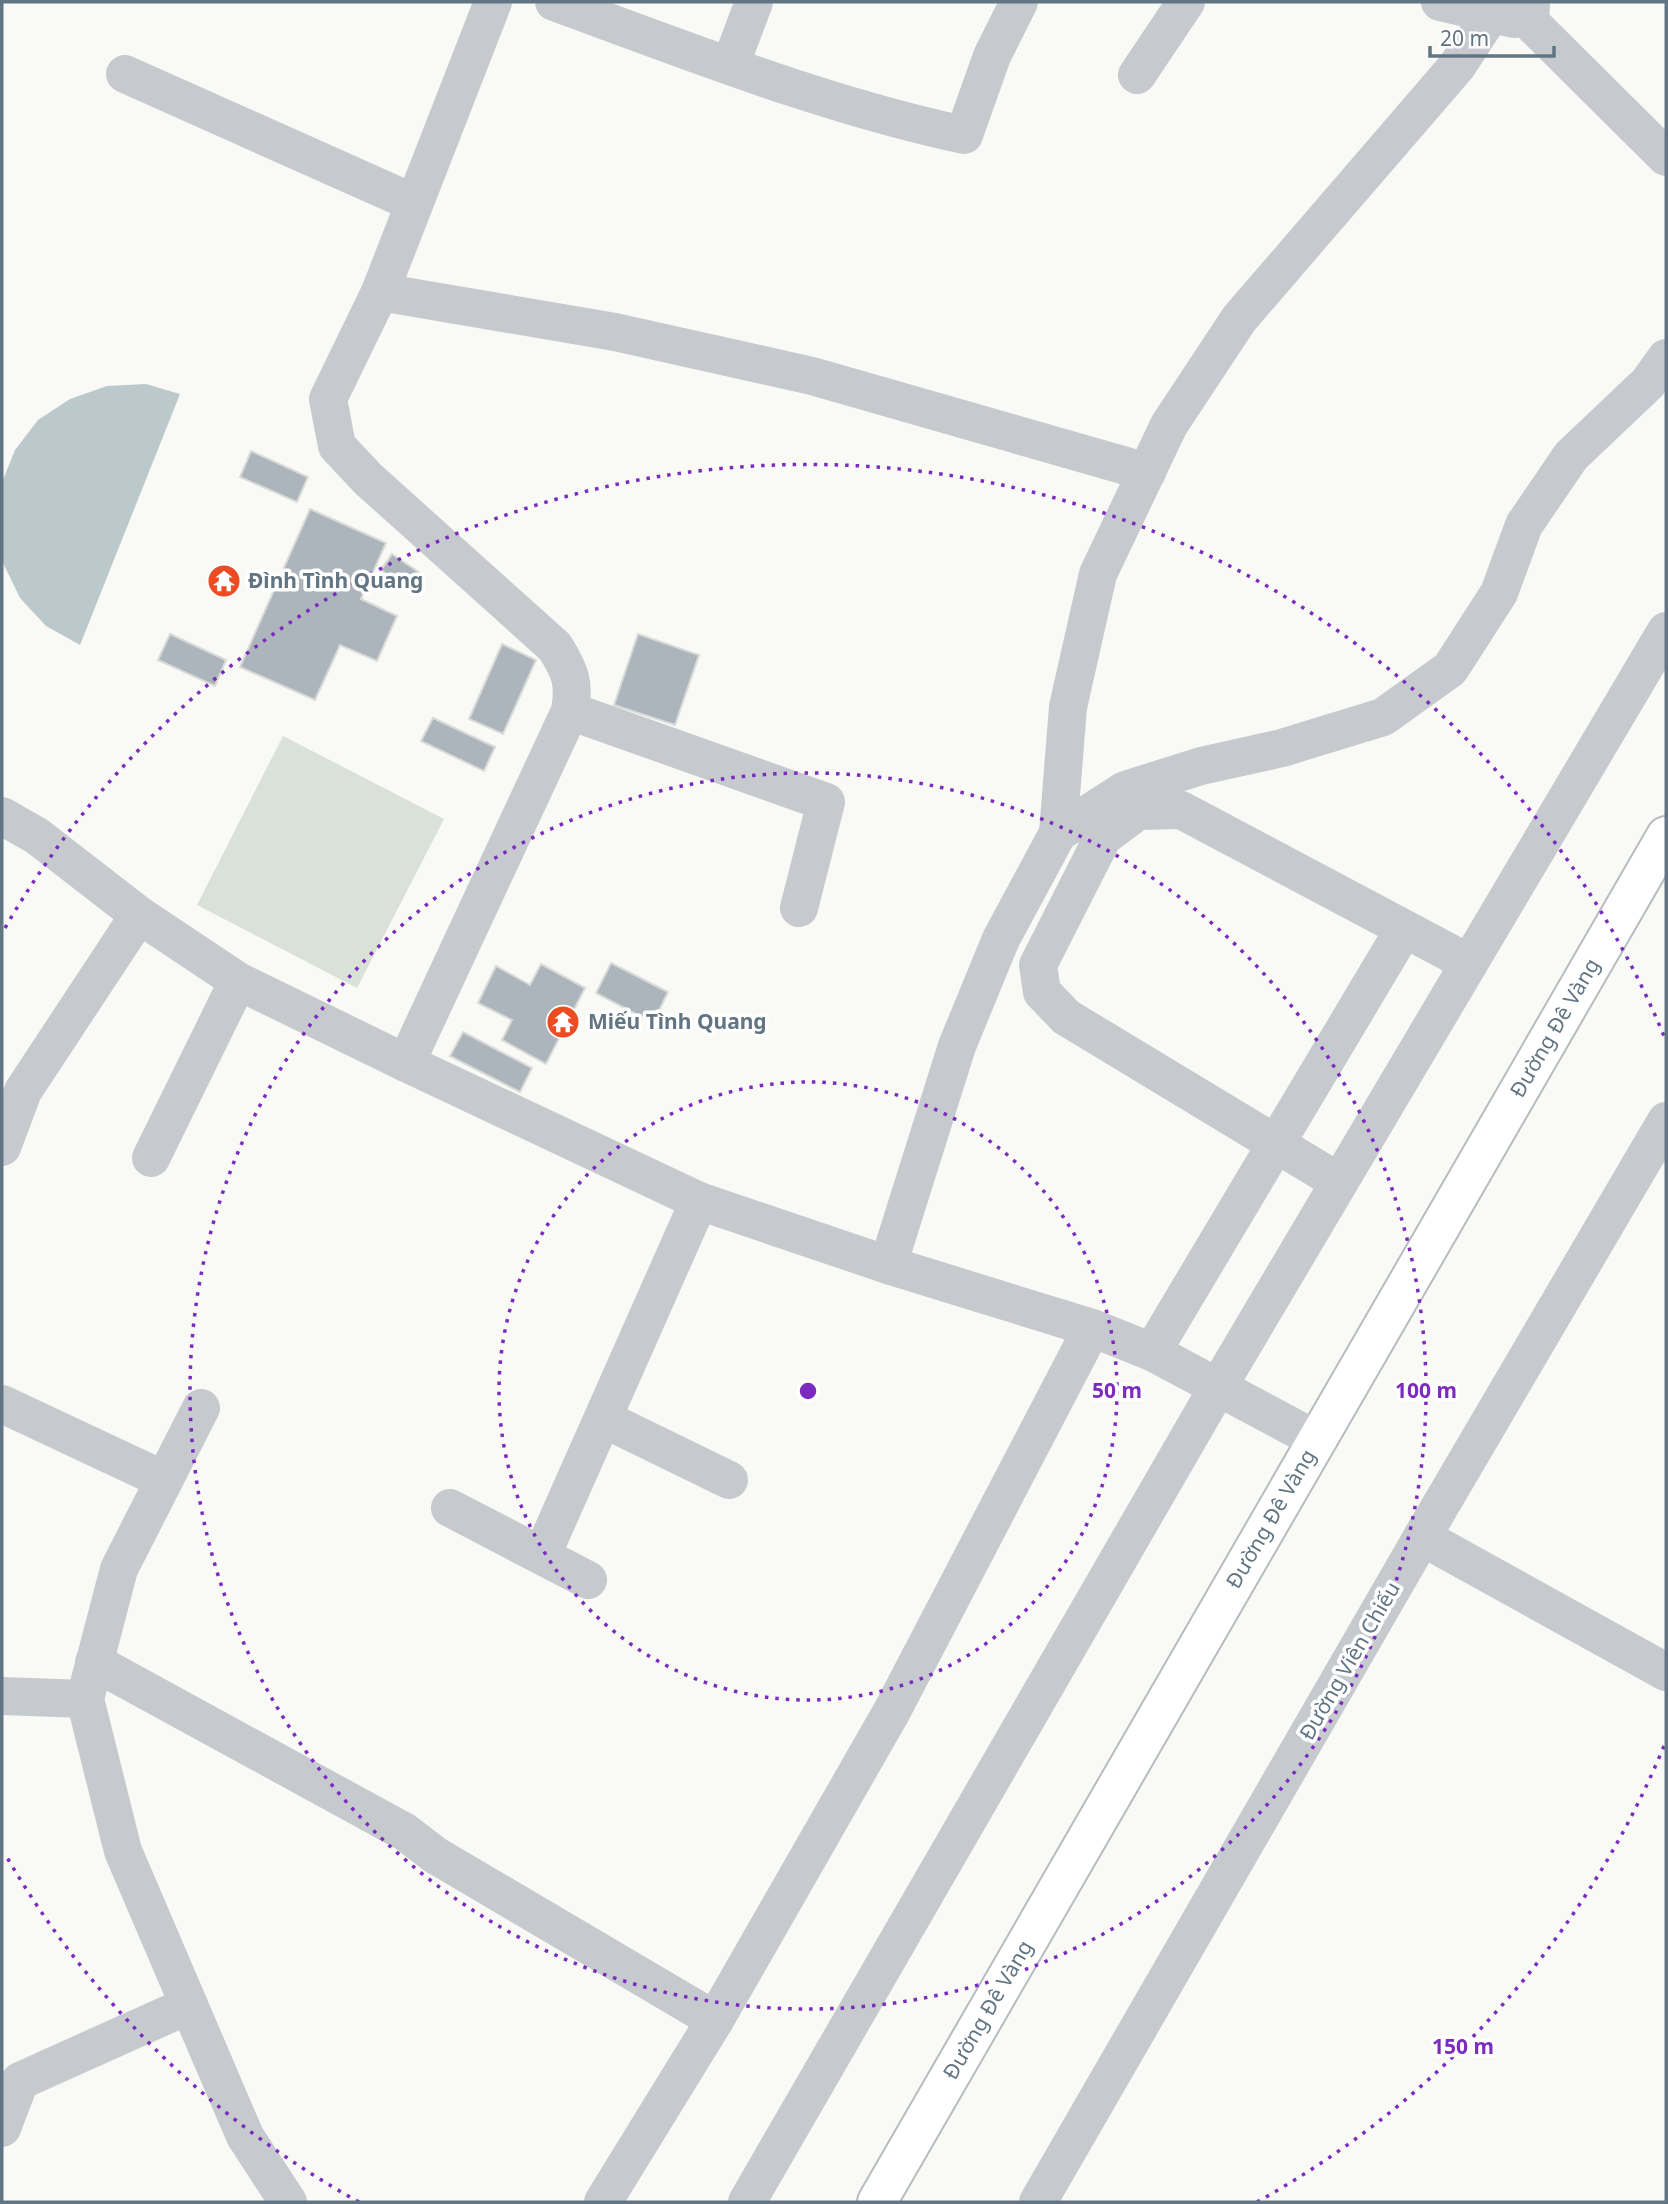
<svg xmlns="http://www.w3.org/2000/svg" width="1668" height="2204" font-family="'Noto Sans',sans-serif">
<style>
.green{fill:#dae1d7}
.water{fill:#bcc9cc}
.building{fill:#acb5bb;stroke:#dadad8;stroke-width:2}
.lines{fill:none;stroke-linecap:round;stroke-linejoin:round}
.major-casing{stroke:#b7bcc0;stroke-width:42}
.minor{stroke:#c6cace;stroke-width:38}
.major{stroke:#fff;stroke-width:38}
.ring{fill:none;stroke:#7b2cbf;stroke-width:3.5;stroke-dasharray:3.5 7}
.labels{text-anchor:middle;stroke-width:7;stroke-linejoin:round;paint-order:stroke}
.poi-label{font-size:21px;font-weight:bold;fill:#627583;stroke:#fff;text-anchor:start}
.street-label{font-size:21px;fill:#627583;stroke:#fff}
.centre{fill:#7b2cbf;stroke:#fff;stroke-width:3.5}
.ring-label{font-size:21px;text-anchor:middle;font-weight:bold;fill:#7b2cbf;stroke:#fff;stroke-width:7;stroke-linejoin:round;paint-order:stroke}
</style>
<rect width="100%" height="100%" fill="#f9f9f6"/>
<!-- green -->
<polygon class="green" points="283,736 444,819 357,988 197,905"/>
<!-- water -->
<polygon class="water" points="146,384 180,394 80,645 46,626 20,598 3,563 2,482 15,450 38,420 70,399 107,386"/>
<!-- building -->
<g class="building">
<polygon points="251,451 308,477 297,502 240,477"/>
<polygon points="310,509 386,543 361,599 397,616 377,661 340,645 315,700 240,667"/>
<polygon points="392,554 423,575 412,591 381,570"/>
<polygon points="170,634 226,660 215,686 158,660"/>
<polygon points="638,634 699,655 675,725 614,705"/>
<polygon points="502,644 536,660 503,734 469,719"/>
<polygon points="433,718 495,747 484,771 421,741"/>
<polygon points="611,963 668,992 653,1023 596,993"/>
<polygon points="541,964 585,988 546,1064 502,1040 512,1020 478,1003 496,966 530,985"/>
<polygon points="463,1032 532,1068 520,1092 450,1056"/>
</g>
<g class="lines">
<defs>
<polyline id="major" points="877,2202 1666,836"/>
</defs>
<!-- major casing -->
<use href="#major" class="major-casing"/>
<!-- minor -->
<g class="minor">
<path d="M 554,2 C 688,51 824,105 964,135 L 992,56 L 1019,2"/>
<polyline points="1440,2 1514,19"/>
<polyline points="1531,2 1530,22 1666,157"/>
<polyline points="730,66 754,2"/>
<polyline points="125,74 414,203"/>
<polyline points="1137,75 1186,2"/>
<polyline points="380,292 615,332 812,376 1147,472"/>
<polyline points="570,711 826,802 799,908"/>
<polyline points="2,816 37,836 139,915 238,981 406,1063 699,1201 888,1265 1092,1328 1152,1352 1317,1440"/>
<polyline points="1058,833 1068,707 1098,574 1169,425 1239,319 1457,66 1491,14"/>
<path d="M 406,1063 L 570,711 C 575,683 570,671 555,647 L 368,479 L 337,446 L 328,399 L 380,292 L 493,2"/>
<polyline points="2,1147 23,1091 139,915"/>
<polyline points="151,1158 238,981"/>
<polyline points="1339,1182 1066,1017 1042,992 1038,965 1103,837 1138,811 1181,810 1469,963"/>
<polyline points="888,1265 957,1046 1001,939 1058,833 1125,790 1201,766 1282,748 1383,717 1450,669 1499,593 1524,525 1571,456 1648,383 1666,358"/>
<polyline points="1152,1352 1404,929"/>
<polyline points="2,1404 164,1480"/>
<polyline points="201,1408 119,1569 85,1699 123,1851 245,2136 288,2202"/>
<polyline points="604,1419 729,1480"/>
<polyline points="450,1508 588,1580"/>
<polyline points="1422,1537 1666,1672"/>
<polyline points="542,1555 699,1201"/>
<polyline points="94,1662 405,1832 435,1855 715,2020"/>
<polyline points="2,1696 85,1699"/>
<polyline points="2,2128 20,2081 189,2005"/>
<polyline points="603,2202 715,2020 892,1711 1092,1328"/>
<polyline points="747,2202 1218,1387 1666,631"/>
<polyline points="1038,2202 1422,1537 1666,1121"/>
</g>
<!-- major -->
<use href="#major" class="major"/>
</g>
<!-- distance rings -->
<g class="ring">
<circle cx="808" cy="1391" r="309"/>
<circle cx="808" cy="1391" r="618"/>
<path d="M1664 1746A927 927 0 0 1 1257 2202M359 2202A927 927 0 0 1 5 1854M5 928A927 927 0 0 1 1664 1036"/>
</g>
<!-- icons -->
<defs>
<symbol id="temple-disc" viewBox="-11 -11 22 22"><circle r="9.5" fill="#ed4b22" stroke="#fff"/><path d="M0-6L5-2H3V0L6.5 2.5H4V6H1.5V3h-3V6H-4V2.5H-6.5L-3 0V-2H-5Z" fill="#fff"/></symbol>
</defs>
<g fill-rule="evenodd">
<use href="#temple-disc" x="205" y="562" width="38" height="38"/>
<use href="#temple-disc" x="544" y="1003" width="38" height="38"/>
</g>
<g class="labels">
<!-- poi labels -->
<g class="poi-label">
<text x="248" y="588">Đình Tình Quang</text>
<text x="588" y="1029">Miếu Tình Quang</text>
</g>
<!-- street labels -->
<g class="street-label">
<text transform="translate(1555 1028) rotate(-60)" y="7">Đường Đê Vàng</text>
<text transform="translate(1271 1519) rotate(-60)" y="7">Đường Đê Vàng</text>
<text transform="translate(1350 1661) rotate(-60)" y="7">Đường Viên Chiếu</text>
<text transform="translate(988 2010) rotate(-60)" y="7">Đường Đê Vàng</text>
</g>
</g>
<circle cx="808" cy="1391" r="10" class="centre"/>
<g class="ring-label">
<text x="1117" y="1398">50 m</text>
<text x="1426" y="1398">100 m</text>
<text x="1463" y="2054">150 m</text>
</g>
<!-- border -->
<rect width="1668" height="2204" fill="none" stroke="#627583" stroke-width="7"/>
<!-- scale -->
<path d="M1430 46v10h124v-10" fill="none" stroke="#627583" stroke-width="3.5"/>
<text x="1440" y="46" font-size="21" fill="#627583" stroke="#ffffff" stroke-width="5" paint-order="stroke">20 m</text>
</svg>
